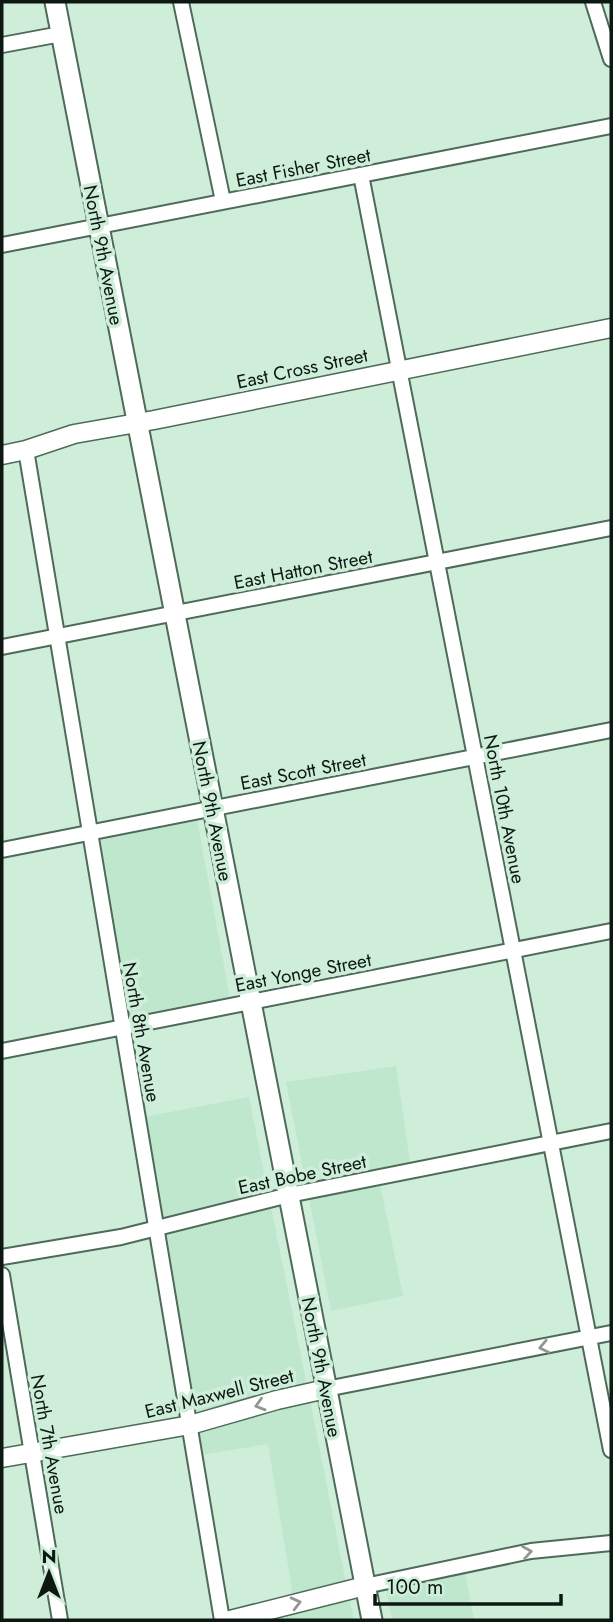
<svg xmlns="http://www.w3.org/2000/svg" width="613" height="1622" font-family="Jost,sans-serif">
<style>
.built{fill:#bfe7cd}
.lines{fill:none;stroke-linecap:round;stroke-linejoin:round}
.minor-casing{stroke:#4e6b59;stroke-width:18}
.tertiary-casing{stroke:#4e6b59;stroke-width:21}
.secondary-casing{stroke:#4e6b59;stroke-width:23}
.minor{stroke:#fff;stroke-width:14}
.tertiary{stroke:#fff;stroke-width:18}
.secondary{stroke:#fff;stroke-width:19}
.oneway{stroke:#929794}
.labels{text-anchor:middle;stroke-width:7;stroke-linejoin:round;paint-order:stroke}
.street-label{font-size:19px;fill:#0c1811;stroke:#ceeed9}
</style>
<rect width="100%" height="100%" fill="#ceeed9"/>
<!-- built -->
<g class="built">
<polygon points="197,819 230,999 127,1019 97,839"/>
<polygon points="396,1066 410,1163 306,1184 286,1082"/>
<polygon points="249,1097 268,1193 161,1218 144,1117"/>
<polygon points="380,1184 403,1296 331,1311 309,1198"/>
<polygon points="271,1207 307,1386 195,1416 164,1233"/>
<polygon points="310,1400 346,1583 293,1597 268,1444 201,1455 197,1430"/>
<polygon points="465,1572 474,1620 392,1620 386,1589"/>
<polygon points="349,1597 354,1620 287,1620 286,1613"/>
</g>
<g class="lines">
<defs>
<g id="minor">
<polyline points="181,2 223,201"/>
<polyline points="593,2 611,59"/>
<polyline points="2,45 61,34"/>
<polyline points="361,175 611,1450"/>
<polyline points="2,245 611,126"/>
<polyline points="26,450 222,1620"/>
<polyline points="2,647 611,528"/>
<polyline points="2,850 611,730"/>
<polyline points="2,1051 611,931"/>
<polyline points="2,1257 121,1237 289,1195 611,1131"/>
<polyline points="2,1275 60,1620"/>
<polyline points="326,1389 611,1333"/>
<polyline points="365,1586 531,1551 611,1543"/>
</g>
<g id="tertiary">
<polyline points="2,455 26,450 74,434 154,420 611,328"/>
<polyline points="2,1458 190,1425 277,1400 326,1389"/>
<polyline points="230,1620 365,1586"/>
</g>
<polyline id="secondary" points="55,2 372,1620"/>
</defs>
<!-- minor casing -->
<use href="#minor" class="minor-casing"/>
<!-- tertiary casing -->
<use href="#tertiary" class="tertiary-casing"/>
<!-- secondary casing -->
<use href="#secondary" class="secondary-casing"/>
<!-- minor -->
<use href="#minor" class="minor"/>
<!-- tertiary -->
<use href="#tertiary" class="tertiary"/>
<!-- secondary -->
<use href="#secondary" class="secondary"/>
</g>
<!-- one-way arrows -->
<defs><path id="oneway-chevron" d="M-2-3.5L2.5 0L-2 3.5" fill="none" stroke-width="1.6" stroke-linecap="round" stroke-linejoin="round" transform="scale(1.75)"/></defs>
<g class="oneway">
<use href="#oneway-chevron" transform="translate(544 1347) rotate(168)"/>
<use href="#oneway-chevron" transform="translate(260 1405) rotate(163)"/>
<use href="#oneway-chevron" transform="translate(527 1552) rotate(-10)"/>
<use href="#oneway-chevron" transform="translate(296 1603) rotate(-14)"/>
</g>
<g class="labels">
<!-- street labels -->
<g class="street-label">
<text transform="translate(303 167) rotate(-11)" y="7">East Fisher Street</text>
<text transform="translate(104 255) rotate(79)" y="7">North 9th Avenue</text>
<text transform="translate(302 368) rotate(-12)" y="7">East Cross Street</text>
<text transform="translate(303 569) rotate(-11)" y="7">East Hatton Street</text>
<text transform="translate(303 771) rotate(-11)" y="7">East Scott Street</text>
<text transform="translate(505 809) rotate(79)" y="7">North 10th Avenue</text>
<text transform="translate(213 811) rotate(79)" y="7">North 9th Avenue</text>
<text transform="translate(303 972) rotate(-11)" y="7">East Yonge Street</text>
<text transform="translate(142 1032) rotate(80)" y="7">North 8th Avenue</text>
<text transform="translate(302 1174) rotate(-12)" y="7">East Bobe Street</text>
<text transform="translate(322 1367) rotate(79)" y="7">North 9th Avenue</text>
<text transform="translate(219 1393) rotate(-14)" y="7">East Maxwell Street</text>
<text transform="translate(50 1444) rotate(80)" y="7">North 7th Avenue</text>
</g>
</g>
<!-- border -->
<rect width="613" height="1622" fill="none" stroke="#0c1811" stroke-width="7"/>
<!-- north arrow -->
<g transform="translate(49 1573)" stroke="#ceeed9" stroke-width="5" paint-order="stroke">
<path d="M0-5L12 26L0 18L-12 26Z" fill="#0c1811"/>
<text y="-10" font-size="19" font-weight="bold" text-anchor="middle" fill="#0c1811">N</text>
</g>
<!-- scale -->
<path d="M375 1594v10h186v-10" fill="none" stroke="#0c1811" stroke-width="3.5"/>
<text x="386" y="1594" font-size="21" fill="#0c1811" stroke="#ceeed9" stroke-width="5" paint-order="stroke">100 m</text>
</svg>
